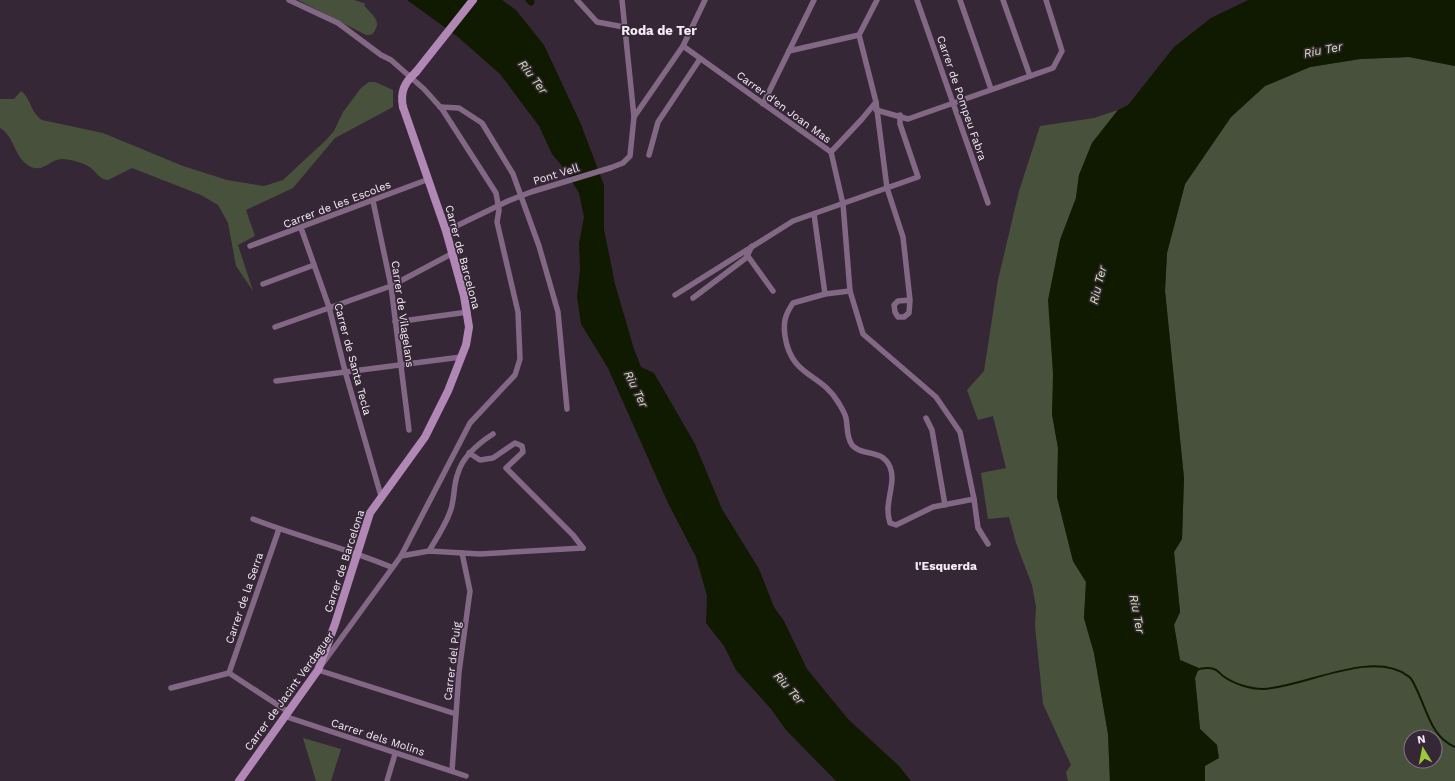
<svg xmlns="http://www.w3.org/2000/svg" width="1455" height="781" font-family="'Work Sans',sans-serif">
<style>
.green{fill:#48513b;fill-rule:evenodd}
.water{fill:#0f1a00}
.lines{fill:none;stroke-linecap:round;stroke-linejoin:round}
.stream{stroke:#0f1a00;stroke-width:2}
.canal{stroke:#0f1a00;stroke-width:7}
.street{stroke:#826884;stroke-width:5.5}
.secondary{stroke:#b188b5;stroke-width:8}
.street-bridge{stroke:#826884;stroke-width:5.5}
.secondary-bridge{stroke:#b188b5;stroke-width:8}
.labels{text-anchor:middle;stroke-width:3.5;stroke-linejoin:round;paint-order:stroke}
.street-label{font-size:11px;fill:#f5ebf6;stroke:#362737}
.water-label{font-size:12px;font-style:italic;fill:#cce7a8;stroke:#362737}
.neighbourhood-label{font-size:12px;font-weight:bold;fill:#f5ebf6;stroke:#362737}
.quarter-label{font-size:13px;font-weight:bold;fill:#f5ebf6;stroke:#362737}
</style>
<rect width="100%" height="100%" fill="#362737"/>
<!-- green -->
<g class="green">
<path d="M 298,0 L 354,0 L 366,4 L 364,5 C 370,14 383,20 374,32 C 372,35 370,35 366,35 Z"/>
<path d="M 1409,57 L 1455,66 L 1455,781 L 1205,781 L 1205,766 L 1217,745 L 1200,729 L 1195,678 L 1198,668 L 1180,660 L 1174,625 L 1180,612 L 1174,552 L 1182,539 L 1184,478 L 1165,291 L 1167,253 L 1185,184 L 1231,117 L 1265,86 L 1310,67 L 1360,59 ZM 1411,737 L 1435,737 L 1435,761 L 1411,761 Z"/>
<path d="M 369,82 L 375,82 L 393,90 L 393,107 L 335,138 L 293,188 L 246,210 L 255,236 L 238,245 L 253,291 L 236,266 L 228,223 L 218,205 L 201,195 L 132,168 L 108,180 C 99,179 97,173 91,168 C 85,163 70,159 62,159 C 48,159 42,177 25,163 C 14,153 13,135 0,128 L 0,99 L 14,99 L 21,91 C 31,98 30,112 42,120 L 103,133 L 183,166 L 227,180 L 264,186 L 283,180 L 326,140 L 334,131 L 343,112 L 361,88 Z"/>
<polygon points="1118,110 1092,143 1079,175 1076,198 1060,240 1052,414 1058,448 1057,497 1073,561 1086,582 1084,618 1094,653 1108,734 1110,781 1068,781 1066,772 1071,765 1043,704 1035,626 1036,607 1032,585 1016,543 1009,517 988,519 981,473 1006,468 993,416 978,420 967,390 984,371 998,280 1019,191 1040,126 1094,118"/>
<polygon points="303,738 341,749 331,781 316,781"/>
</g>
<!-- water -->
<g class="water">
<polygon points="407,0 502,0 516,10 544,45 580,122 604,185 604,229 615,284 634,349 641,367 654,373 695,444 722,509 759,569 774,607 784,621 807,669 848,719 899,766 911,781 836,781 786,730 771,709 736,670 724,646 706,623 707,596 696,557 668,503 608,368 581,324 577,297 580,270 579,243 584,217 579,193 562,166 552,154 539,126 500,74 458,37"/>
<polygon points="1248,0 1455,0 1455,66 1409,57 1360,59 1310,67 1265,86 1231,117 1185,184 1167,253 1165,291 1184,478 1182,539 1174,552 1180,612 1174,625 1180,660 1199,668 1195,678 1200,729 1217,745 1219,758 1205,766 1205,781 1110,781 1108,734 1094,653 1084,618 1086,582 1073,561 1057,497 1058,448 1052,414 1053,374 1048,300 1060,240 1076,198 1079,175 1092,143 1118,110 1128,105 1174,47 1211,18"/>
</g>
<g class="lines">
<!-- stream -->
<path class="stream" d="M 1196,670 C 1202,668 1207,667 1214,669 C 1218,670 1220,674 1223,676 C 1234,684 1250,689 1263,689 C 1305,687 1371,649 1408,676 C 1412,678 1414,684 1416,688 C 1427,710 1431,737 1455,747"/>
<!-- canal -->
<polyline class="canal" points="529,0 531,2"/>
<!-- street -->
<g class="street">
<polyline points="289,0 338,23 381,55 391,60 424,89 442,109 496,193 499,210 497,222 518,312 520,359 515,375 470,423 401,556 318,670 456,714"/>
<polyline points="577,0 597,22 624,27"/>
<polyline points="877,0 859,35 876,102 887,188 903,237 910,300 898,301 894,305 895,312 898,317 904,317 909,313 910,300"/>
<polyline points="917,0 988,203"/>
<polyline points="960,0 991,89"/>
<polyline points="1003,0 1030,76"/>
<polyline points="683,46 831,152 843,204 850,291 863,334 936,397 960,432 974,499 978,528 988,544"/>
<polyline points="789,51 859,35"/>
<polyline points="763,104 814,0"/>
<polyline points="440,107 459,108 482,123 513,174 539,246 558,312 567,409"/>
<polyline points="876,110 908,119 1053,68 1062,51 1046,0"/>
<polyline points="634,117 683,46 705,0"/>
<polyline points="831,152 862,119 876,102"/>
<polyline points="649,155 658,122 700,59"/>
<polyline points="610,168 623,163 630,156 634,117 622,0"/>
<polyline points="373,201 391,286 409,430"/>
<polyline points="814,214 825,294"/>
<polyline points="301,228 329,307 345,371 381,496"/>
<polyline points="446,231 508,201"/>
<polyline points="250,246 429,179"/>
<polyline points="747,255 773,291"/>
<polyline points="263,284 314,265"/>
<path d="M 850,291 L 825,294 L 793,303 C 785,315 783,322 785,336 C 791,377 821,373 838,402 C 841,407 845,413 846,418 C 848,428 846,436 852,445 C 862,457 882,448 890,467 C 897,484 883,503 890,523 L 896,525 L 933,507 L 974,499"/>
<polyline points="675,295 793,221 918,177 900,124 900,115"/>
<polyline points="693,298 746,258 752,246"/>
<polyline points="395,322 468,312"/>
<polyline points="275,327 391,286 453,253"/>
<polyline points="276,381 461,357"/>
<polyline points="926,418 932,430 945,505"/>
<polyline points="469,453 480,460 493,458 515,443 522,446 523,452 506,468 573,535 583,548"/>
<path d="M 253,519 C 299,537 346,548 391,567"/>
<polyline points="279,529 229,673 287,711"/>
<path d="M 429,551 C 436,539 445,526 450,512 C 455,500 453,485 458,473 C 463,456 479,443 493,434"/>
<polyline points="401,556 429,551 480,554 583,548"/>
<polyline points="171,688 229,673"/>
<polyline points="284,716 466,776"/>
<polyline points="452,771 459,672 470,591 462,553"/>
<polyline points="387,781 395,754"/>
</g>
<!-- secondary -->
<g class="secondary">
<polyline points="416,72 473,0"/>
<polyline points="239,781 318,670 335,624 370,513 425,437 448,391 466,345 469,327 464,296 446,231 403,107"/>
</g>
<!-- street-bridge -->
<polyline class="street-bridge" points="508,201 531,192 610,168"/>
<!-- secondary-bridge -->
<path class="secondary-bridge" d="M 403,107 C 400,92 404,83 416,72"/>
</g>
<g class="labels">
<!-- street labels -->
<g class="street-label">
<text transform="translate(962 98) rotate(71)" y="4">Carrer de Pompeu Fabra</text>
<text transform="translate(784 107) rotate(36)" y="4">Carrer d'en Joan Mas</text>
<text transform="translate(556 174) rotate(-17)" y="4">Pont Vell</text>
<text transform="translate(337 204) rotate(-21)" y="4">Carrer de les Escoles</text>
<text transform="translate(463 257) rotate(75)" y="4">Carrer de Barcelona</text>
<text transform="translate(403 314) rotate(82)" y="4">Carrer de Vilagelans</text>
<text transform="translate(353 359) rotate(75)" y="4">Carrer de Santa Tecla</text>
<text transform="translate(344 561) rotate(-72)" y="4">Carrer de Barcelona</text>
<text transform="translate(244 598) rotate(-71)" y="4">Carrer de la Serra</text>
<text transform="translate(452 661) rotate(-83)" y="4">Carrer del Puig</text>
<text transform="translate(289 691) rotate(-54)" y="4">Carrer de Jacint Verdaguer</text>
<text transform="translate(378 737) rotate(18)" y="4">Carrer dels Molins</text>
</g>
<!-- water labels -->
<g class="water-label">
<text transform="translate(1323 50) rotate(-11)" y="4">Riu Ter</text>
<text transform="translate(533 77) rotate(52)" y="4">Riu Ter</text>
<text transform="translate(1098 285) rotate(-76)" y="4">Riu Ter</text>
<text transform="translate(636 389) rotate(64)" y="4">Riu Ter</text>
<text transform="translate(1137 614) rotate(79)" y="4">Riu Ter</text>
<text transform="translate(789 688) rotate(48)" y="4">Riu Ter</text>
</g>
<!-- neighbourhood labels -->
<g class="neighbourhood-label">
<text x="946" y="570">l'Esquerda</text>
</g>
<!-- quarter labels -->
<g class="quarter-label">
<text x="659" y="35">Roda de Ter</text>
</g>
</g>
<!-- north arrow -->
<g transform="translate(1423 749) rotate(350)"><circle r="19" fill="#362737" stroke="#827583"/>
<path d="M0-3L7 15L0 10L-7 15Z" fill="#99cb36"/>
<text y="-6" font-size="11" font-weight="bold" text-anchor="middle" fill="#f5ebf6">N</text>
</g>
</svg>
